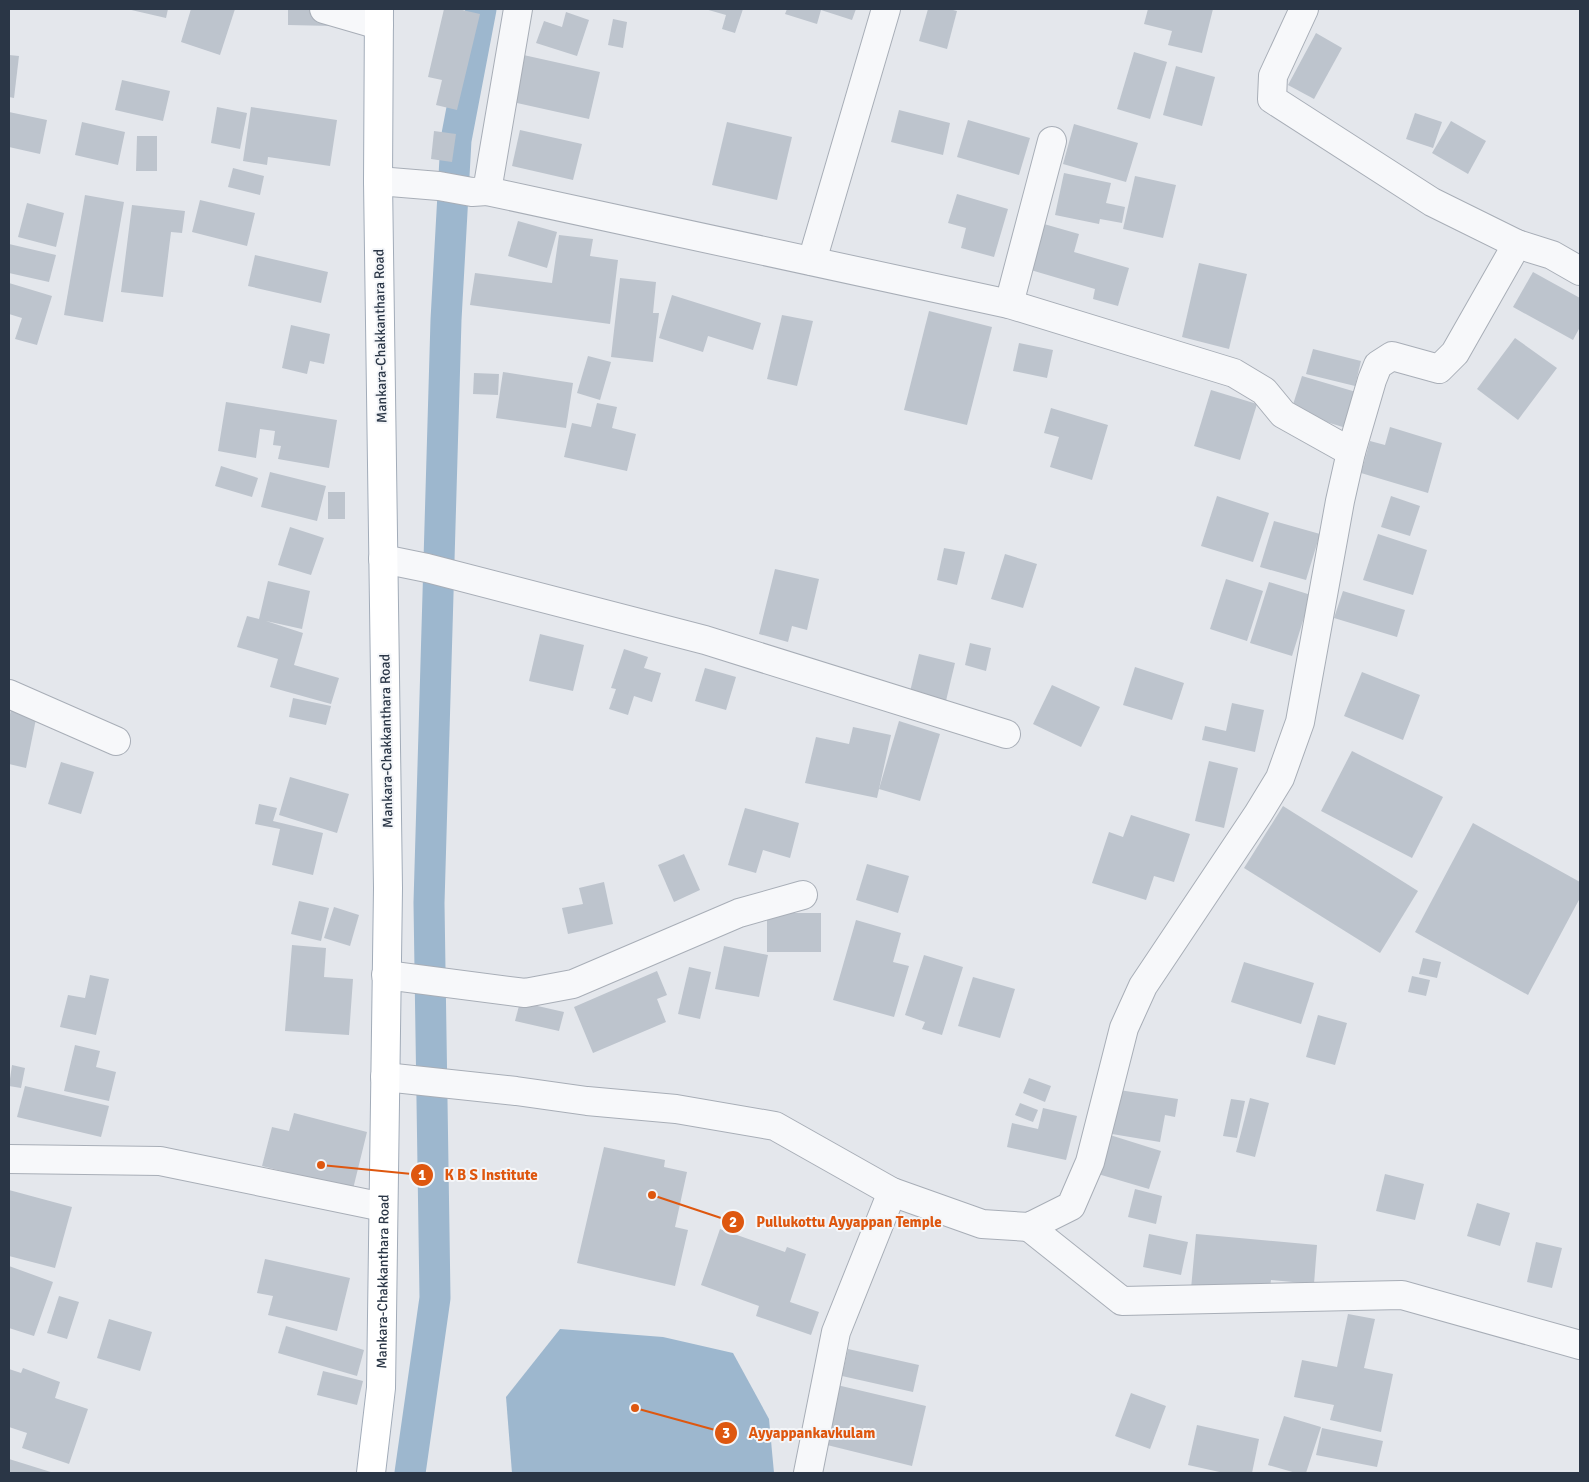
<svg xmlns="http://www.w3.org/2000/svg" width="1589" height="1482" font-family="Signika,sans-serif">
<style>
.water{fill:#9db7ce}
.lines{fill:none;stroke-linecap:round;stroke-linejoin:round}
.canal{stroke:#9db7ce;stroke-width:31}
.building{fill:#bdc4cd}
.minor-casing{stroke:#a8aeb7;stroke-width:30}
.major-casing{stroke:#a2acb9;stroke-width:30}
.minor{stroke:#f7f8fa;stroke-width:28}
.major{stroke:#fff;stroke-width:28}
.labels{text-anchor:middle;stroke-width:4;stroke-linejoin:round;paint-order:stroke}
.street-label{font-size:14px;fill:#2a3646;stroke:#f4f6f9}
.leader{fill:none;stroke:#de570f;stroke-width:2}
.callout-dot{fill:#de570f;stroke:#f4f6f9;stroke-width:2}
.mark-label{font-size:15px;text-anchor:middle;font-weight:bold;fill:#fff}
.callout-label{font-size:15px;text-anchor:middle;font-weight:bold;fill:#de570f;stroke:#f4f6f9;stroke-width:4;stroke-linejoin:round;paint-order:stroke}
</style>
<rect width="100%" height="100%" fill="#e4e7ec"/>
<!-- water -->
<polygon class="water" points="560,1329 663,1337 733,1353 769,1419 774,1473 512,1473 506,1397"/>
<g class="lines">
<!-- canal -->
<polyline class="canal" points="410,1473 435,1298 429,903 446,320 456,140 481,9"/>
</g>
<!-- building -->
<g class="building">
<polygon points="127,9 168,9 166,18"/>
<polygon points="191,9 235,9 220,55 181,42"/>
<polygon points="288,9 334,9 333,26 288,25"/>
<polygon points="444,9 458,9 480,14 457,110 436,105 442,80 428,77"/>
<polygon points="705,9 743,9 735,33 722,29 726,15"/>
<polygon points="787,9 856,9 852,20 821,10 817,24 785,14"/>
<polygon points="928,9 949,9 957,11 947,49 919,41"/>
<polygon points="1148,9 1213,9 1202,53 1168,45 1172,31 1144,24"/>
<polygon points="566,12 589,20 577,56 536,43 544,21 562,27"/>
<polygon points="613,19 627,22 623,48 608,45"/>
<polygon points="1316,33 1342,48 1314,99 1288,85"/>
<polygon points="1134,52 1167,62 1150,119 1117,109"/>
<polygon points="519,54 600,72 589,119 508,101"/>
<polygon points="9,55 19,56 14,98 9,97"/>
<polygon points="1176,66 1215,77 1202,126 1163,115"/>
<polygon points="122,80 170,91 163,121 115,110"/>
<polygon points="217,107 247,113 240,149 211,143"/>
<polygon points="251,107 337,120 330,166 268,157 267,165 243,161"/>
<polygon points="899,110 950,123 943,155 891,142"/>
<polygon points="9,112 47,120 40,154 9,147"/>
<polygon points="1415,113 1442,122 1433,148 1406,139"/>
<polygon points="968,120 1030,138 1019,175 957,157"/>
<polygon points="1451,121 1486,141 1468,174 1432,153"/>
<polygon points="82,122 125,132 118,165 75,155"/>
<polygon points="727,122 792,137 777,200 712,185"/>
<polygon points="1074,124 1138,143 1126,182 1063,164"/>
<polygon points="520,130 582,144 573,180 512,166"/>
<polygon points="434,131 456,134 452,162 431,159"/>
<polygon points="137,136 157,136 157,171 136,171"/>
<polygon points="233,168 264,176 260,195 228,187"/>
<polygon points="1064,173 1111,183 1106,203 1125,207 1122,223 1100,219 1099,224 1055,215"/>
<polygon points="1135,176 1176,185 1163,238 1123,229"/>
<polygon points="957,194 1008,209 994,257 961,248 966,228 948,223"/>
<polygon points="85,195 124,202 103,322 64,315"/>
<polygon points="200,200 255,213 247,246 192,232"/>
<polygon points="27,203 64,213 56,247 18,237"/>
<polygon points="132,205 185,211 182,233 171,232 163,297 121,292"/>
<polygon points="518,221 557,232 547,268 508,256"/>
<polygon points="1037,222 1079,234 1074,252 1129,268 1118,306 1093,299 1095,289 1024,268"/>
<polygon points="559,235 593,239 590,256 618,260 610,324 470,305 475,273 552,283"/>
<polygon points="9,244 56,255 49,282 9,273"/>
<polygon points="255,255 328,272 321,303 248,286"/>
<polygon points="1199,263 1247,274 1229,349 1182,337"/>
<polygon points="1533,272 1580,298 1580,327 1573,340 1513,307"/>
<polygon points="620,278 656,282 653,313 659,313 653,362 611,357"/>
<polygon points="9,283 52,296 37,345 15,339 22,318 9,314"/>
<polygon points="672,295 761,323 753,350 708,336 703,352 659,338"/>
<polygon points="929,311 992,327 967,425 904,410"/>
<polygon points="782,315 813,321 797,386 767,379"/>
<polygon points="291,325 330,334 324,364 310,361 307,374 282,368"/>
<polygon points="1515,338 1557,368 1518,420 1477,389"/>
<polygon points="1019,343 1053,350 1047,378 1013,371"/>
<polygon points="1313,349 1361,361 1355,386 1306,374"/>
<polygon points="588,356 611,362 600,400 577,393"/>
<polygon points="503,372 573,383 566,428 496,418"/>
<polygon points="474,373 499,374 498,395 473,394"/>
<polygon points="1302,376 1356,392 1346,428 1291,411"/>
<polygon points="1211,390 1257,404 1240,460 1194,446"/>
<polygon points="226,402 337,420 329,468 278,459 281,446 273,445 275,431 260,429 256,458 218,451"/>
<polygon points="597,403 617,407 612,428 636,434 627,471 564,457 572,423 591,427"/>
<polygon points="1051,408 1108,425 1092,480 1050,467 1059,437 1044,433"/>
<polygon points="1390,427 1442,443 1428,493 1361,473 1370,441 1385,445"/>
<polygon points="221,466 258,478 252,497 215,486"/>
<polygon points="270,472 326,486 317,521 261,507"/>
<rect x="328" y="492" width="17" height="27"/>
<polygon points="1217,496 1269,513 1253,562 1201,546"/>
<polygon points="1391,496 1420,506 1410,536 1381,527"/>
<polygon points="1274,521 1320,534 1306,580 1260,567"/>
<polygon points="290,527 324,538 311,575 278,565"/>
<polygon points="1378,534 1427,550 1413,595 1363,580"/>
<polygon points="944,548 965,552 957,585 937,580"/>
<polygon points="1005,554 1037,564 1023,608 991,599"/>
<polygon points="775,569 819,579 807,630 792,626 788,642 759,634"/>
<polygon points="1226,579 1263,591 1247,641 1210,629"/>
<polygon points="268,581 310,591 302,629 266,621 303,633 294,665 339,678 331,704 270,687 278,659 237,647 247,616 259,619"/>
<polygon points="1269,582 1311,595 1292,656 1250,643"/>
<polygon points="1343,591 1405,610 1397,637 1334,618"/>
<polygon points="540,634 584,645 573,691 529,681"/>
<polygon points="970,643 991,648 986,671 965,665"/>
<polygon points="624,649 648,657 644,668 661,673 652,702 634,696 628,715 609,709 616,689 611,688"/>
<polygon points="919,654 955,663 945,705 909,696"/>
<polygon points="1135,667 1184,683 1172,720 1123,705"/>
<polygon points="705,668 736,677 726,710 695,701"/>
<polygon points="1362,672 1420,695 1403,740 1344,716"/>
<polygon points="1052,685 1100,707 1081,747 1033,724"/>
<polygon points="293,698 331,706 326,725 289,717"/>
<polygon points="1232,703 1264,710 1255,752 1202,740 1205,726 1226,731"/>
<polygon points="11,709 37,714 26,768 9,764 9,720"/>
<polygon points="899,721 940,734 920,801 879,789"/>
<polygon points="853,727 891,735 877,798 805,783 816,737 849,744"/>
<polygon points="1352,751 1443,797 1412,858 1321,811"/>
<polygon points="1209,761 1238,768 1224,828 1195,821"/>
<polygon points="61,762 94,772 81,814 48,804"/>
<polygon points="290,777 349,794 337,833 279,815"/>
<polygon points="259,804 277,808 273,821 323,833 313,875 272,865 280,829 255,824"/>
<polygon points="1283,806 1418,891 1380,953 1244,868"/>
<polygon points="745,808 799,823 790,858 763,850 756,873 728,865"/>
<polygon points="1131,815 1190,834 1174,882 1154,876 1146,900 1092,883 1109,832 1123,837"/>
<polygon points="1473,823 1580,882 1580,898 1528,995 1415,932"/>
<polygon points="684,854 700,890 674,902 658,865"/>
<polygon points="867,864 909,876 898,913 856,900"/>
<polygon points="604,882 613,924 568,934 562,908 583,904 579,888"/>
<polygon points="299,901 329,908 321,941 291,934"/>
<polygon points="334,907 359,915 350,946 324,938"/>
<rect x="767" y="913" width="54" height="39"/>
<polygon points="856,920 901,933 893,962 909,966 894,1017 833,1000"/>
<polygon points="292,945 326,948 324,977 353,979 349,1035 285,1031"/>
<polygon points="724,946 768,955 759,997 715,989"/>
<polygon points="924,955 963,967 942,1035 922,1029 925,1022 905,1015"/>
<polygon points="1423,958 1441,962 1437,978 1419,974"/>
<polygon points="1244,962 1314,983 1301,1024 1231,1002"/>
<polygon points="689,967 711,972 700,1019 678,1014"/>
<polygon points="657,971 667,995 657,999 666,1022 593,1053 574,1007"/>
<polygon points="90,975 109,979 96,1035 60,1027 68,995 85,998"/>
<polygon points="1412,976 1430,980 1426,996 1408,992"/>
<polygon points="973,977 1015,989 1000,1038 958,1026"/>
<polygon points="520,1002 564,1012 559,1031 515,1021"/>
<polygon points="1318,1015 1347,1023 1335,1065 1306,1057"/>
<polygon points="75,1045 100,1051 96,1067 116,1072 109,1101 64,1091"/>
<polygon points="12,1065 25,1068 21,1088 9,1086"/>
<polygon points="1029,1078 1051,1086 1045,1102 1023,1093"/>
<polygon points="25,1086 109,1106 101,1137 17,1117"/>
<polygon points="1119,1090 1178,1099 1175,1117 1165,1115 1160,1142 1112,1134"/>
<polygon points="1250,1098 1269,1103 1255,1157 1236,1152"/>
<polygon points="1231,1099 1245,1101 1237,1138 1223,1136"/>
<polygon points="1020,1103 1038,1110 1033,1122 1015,1115"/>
<polygon points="1043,1108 1077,1116 1066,1160 1007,1147 1012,1123 1038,1129"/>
<polygon points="294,1113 367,1132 353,1189 262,1166 272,1127 289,1131"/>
<polygon points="1110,1135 1161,1151 1149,1189 1098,1174"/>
<polygon points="604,1147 665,1160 664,1167 687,1172 675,1227 688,1230 675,1286 577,1263"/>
<polygon points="1385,1174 1424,1184 1415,1220 1376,1211"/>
<polygon points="1135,1189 1162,1196 1156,1224 1128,1217"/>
<polygon points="9,1190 72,1207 55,1268 9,1256"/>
<polygon points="1477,1203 1510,1213 1500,1246 1467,1236"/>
<polygon points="720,1229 785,1252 787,1247 806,1254 790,1302 819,1312 811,1335 756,1316 759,1306 701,1285"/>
<polygon points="1149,1234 1188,1242 1181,1275 1143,1267"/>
<polygon points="1196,1234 1317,1245 1314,1284 1271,1280 1269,1296 1191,1289"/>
<polygon points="1536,1242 1562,1248 1552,1288 1527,1282"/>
<polygon points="265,1259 350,1278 337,1331 268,1315 273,1296 257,1293"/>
<polygon points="9,1266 53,1282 34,1336 9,1328"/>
<polygon points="59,1296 79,1302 67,1339 47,1333"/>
<polygon points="1348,1314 1375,1319 1364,1368 1393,1374 1381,1432 1330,1420 1334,1405 1294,1397 1302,1360 1337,1367"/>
<polygon points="109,1319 152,1332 140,1371 97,1358"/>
<polygon points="286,1326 364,1350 357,1376 278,1353"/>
<polygon points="848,1349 919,1365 913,1392 842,1376"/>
<polygon points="23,1368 60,1382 55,1398 88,1409 69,1464 22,1448 27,1433 9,1427 9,1369 21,1373"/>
<polygon points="323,1371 363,1381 357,1405 317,1395"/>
<polygon points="837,1385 926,1406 912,1466 823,1444"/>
<polygon points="1131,1393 1166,1406 1150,1449 1115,1436"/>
<polygon points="1284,1416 1321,1427 1306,1473 1296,1473 1268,1465"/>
<polygon points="1197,1425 1259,1439 1252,1473 1224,1473 1188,1465"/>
<polygon points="1322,1428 1383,1441 1377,1467 1316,1455"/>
<polygon points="9,1459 54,1473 9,1473"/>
</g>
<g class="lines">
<defs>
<g id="minor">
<polyline points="324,9 379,25"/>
<polyline points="1304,9 1273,76 1272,99 1432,202 1517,244"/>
<polyline points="378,181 439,186 472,192 487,191 518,9"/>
<polyline points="487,191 1009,304 1234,373 1264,391 1283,414 1351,452"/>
<polyline points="812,261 886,9"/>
<polyline points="1009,304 1052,141"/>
<polyline points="383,559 427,568 705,640 1006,734"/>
<polyline points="9,694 116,741"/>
<polyline points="386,975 525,993 573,984 739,913 803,895"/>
<polyline points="385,1077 516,1091 587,1101 676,1109 775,1126 892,1192 982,1224 1029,1227 1071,1206 1090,1162 1124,1028 1143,986 1258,814 1280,778 1300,722 1340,501 1351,452 1372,380 1378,365 1392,356 1439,369 1455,353 1517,244 1552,255 1580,271"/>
<polyline points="9,1159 160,1161 383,1207"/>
<polyline points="1029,1227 1122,1301 1402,1295 1580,1345"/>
<polyline points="808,1473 836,1332 892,1192"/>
</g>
<g id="major">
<path id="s1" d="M 371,1473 L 381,1388 L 388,888 L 378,181 L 379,9"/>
</g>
</defs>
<!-- minor casing -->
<use href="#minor" class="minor-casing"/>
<!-- major casing -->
<use href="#major" class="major-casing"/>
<!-- minor -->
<use href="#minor" class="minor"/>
<!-- major -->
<use href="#major" class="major"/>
</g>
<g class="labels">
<!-- street labels -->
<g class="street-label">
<text transform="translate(380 336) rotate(-91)" y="5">Mankara-Chakkanthara Road</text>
<text transform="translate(386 741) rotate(-91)" y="5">Mankara-Chakkanthara Road</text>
<text dy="5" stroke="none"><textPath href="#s1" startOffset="192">Mankara-Chakkanthara Road</textPath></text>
</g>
</g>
<!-- callouts -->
<path class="leader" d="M321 1165L422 1175M652 1195L733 1222M635 1408L726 1433"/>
<g class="callout-dot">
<circle cx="321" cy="1165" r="5"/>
<circle cx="652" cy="1195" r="5"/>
<circle cx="635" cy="1408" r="5"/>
<circle cx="422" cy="1175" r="12"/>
<circle cx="733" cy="1222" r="12"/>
<circle cx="726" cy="1433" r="12"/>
</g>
<g class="mark-label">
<text x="422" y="1180">1</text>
<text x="733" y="1227">2</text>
<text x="726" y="1438">3</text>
</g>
<g class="callout-label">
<text x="491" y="1180">K B S Institute</text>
<text x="849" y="1227">Pullukottu Ayyappan Temple</text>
<text x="812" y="1438">Ayyappankavkulam</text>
</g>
<!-- border -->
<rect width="1589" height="1482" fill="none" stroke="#2a3646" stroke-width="20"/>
</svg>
